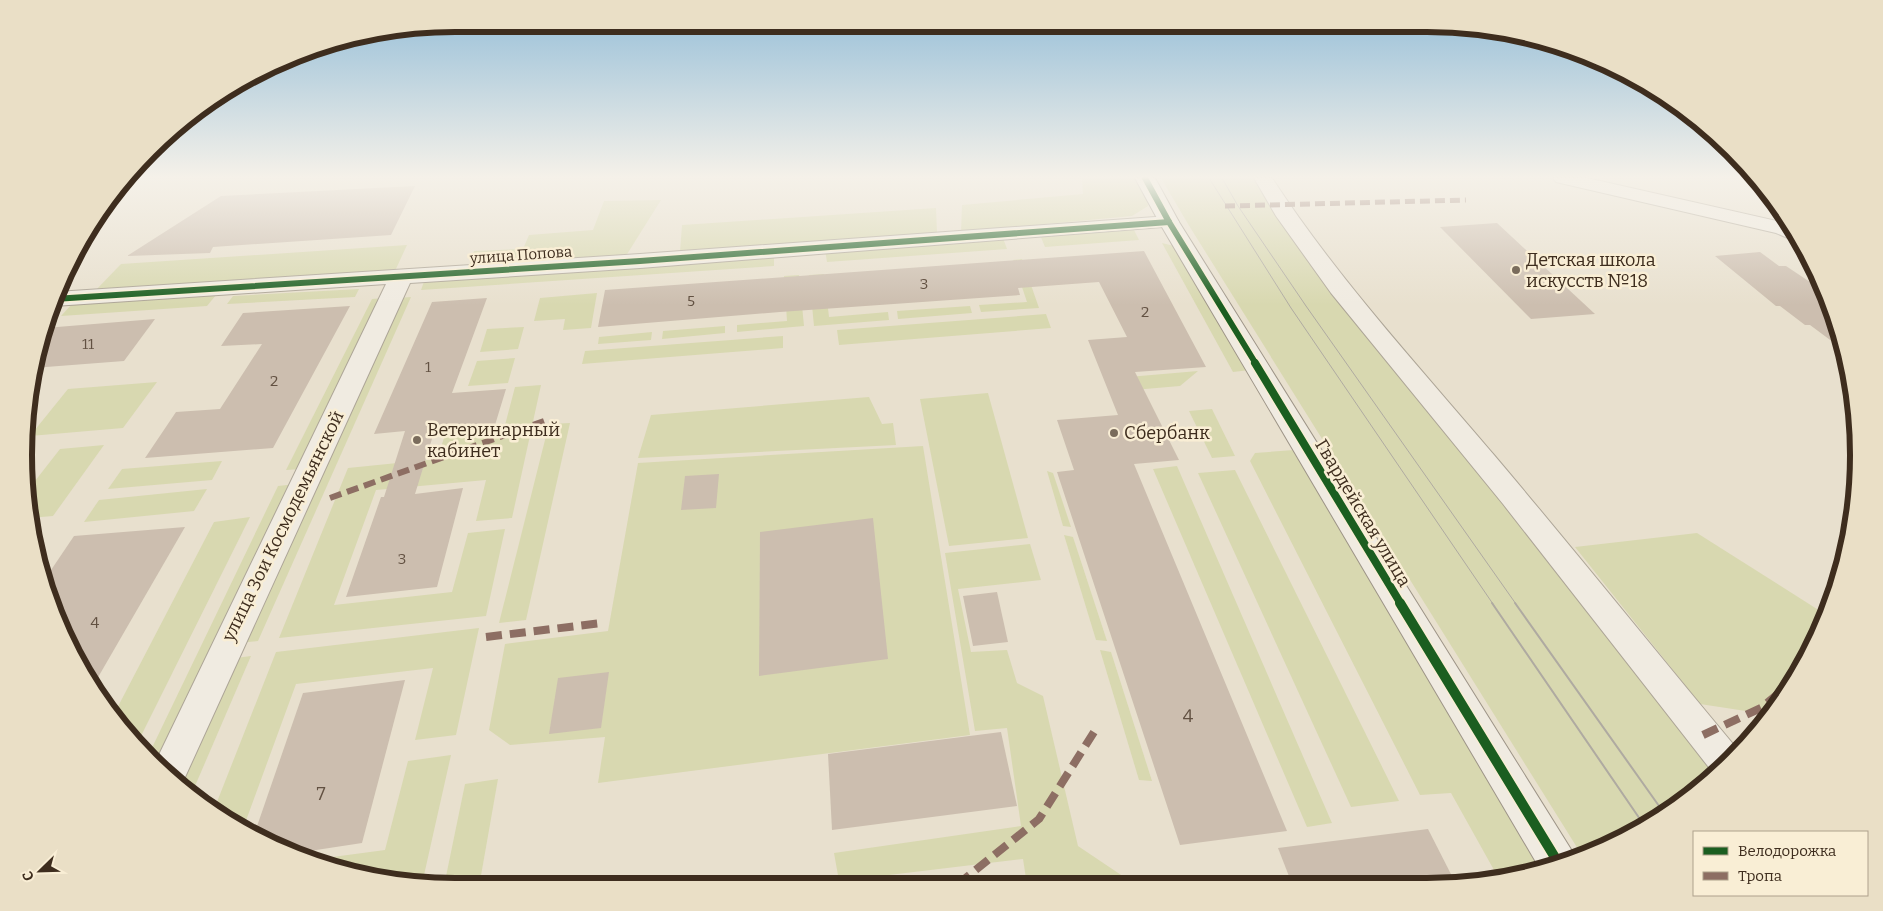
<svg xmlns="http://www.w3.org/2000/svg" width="1883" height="911" font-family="Bitter,serif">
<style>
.green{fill:#d8d8b0}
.building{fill:#ccbeaf}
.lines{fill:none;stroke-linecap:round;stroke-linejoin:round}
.street-casing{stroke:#ada597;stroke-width:2}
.secondary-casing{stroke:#9d9487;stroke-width:2}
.street{fill:#f0ebe1;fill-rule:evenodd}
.secondary{fill:#f0ebe1;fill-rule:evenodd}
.tram-far1{stroke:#afaaa1;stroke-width:1}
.tram{stroke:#afaaa1;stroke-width:2}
.quiet-far2{stroke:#8d6e63;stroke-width:5;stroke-dasharray:10 5;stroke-linecap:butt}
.quiet-far1{stroke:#8d6e63;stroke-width:6;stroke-dasharray:12 6;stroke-linecap:butt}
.quiet{stroke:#8d6e63;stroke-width:8;stroke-dasharray:16 8;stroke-linecap:butt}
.cycleway-far2-casing{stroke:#f9eed5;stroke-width:9}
.cycleway-far1-casing{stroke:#f9eed5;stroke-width:11}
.cycleway-casing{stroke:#f9eed5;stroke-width:13}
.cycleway-far2{stroke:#1b5e20;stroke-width:6}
.cycleway-far1{stroke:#1b5e20;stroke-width:8}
.cycleway{stroke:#1b5e20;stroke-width:10}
.poi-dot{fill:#7a6c5c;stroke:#f9eed5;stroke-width:2}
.labels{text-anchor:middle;stroke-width:5;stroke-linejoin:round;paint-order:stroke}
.far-street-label{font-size:15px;fill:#3e2d1e;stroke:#f9eed5}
.number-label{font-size:15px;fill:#625142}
.poi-label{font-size:18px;fill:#3e2d1e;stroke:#f9eed5;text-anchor:start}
.street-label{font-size:18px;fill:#3e2d1e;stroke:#f9eed5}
.near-number-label{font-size:18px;fill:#625142}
.rim{fill:none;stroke:#3e2d1e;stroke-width:6}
</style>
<rect width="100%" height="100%" fill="#e8e0ce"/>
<!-- green -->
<g class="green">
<polygon points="1082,178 1135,178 1147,195 1148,206 1132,216 961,232 962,205 1083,194"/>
<polygon points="1161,178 1255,178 1277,215 1333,292 1718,771 1691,798 1593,854 1583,857 1188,224"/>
<polygon points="661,200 624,259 468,270 474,251 523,249 529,235 593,230 604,201"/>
<polygon points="936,208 937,232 680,252 682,225"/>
<polygon points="1133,228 1139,240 1045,247 1040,235"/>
<polygon points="1003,238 1007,249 827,262 825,250"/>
<polygon points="1162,243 1174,246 1250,370 1233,372"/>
<polygon points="407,245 395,271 94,292 121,264"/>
<polygon points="774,256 774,266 421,290 425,279"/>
<polygon points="1022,259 1039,308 981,312 979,305 1027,302 1013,260"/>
<polygon points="824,274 829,317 888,312 889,320 814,326 809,275"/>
<polygon points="799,275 804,326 737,332 737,325 787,321 784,276"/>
<polygon points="359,289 355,297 227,304 233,296"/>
<polygon points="597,293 591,328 563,330 565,319 534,321 540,298"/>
<polygon points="216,295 207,306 61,316 72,304"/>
<polygon points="411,297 258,641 238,643 398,298"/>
<polygon points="384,298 301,469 286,470 372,299"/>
<polygon points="970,306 972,313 898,319 897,311"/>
<polygon points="1046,314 1051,328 839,345 837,330"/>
<polygon points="725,326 725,333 662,339 663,331"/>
<polygon points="524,327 518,349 480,352 487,329"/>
<polygon points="652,332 651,340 598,344 599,337"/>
<polygon points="783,336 783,348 582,364 585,351"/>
<polygon points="515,358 508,383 468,386 477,361"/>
<polygon points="1198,371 1180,386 1110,392 1105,379"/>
<polygon points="157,382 123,428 30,436 68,389"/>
<polygon points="541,385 512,518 476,521 486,480 376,490 334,605 452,592 468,533 505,529 486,616 279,638 348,468 437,459 445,435 504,429 515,387"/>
<polygon points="988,393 1028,538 949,546 920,399"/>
<polygon points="869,397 882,424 893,423 896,445 638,458 651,415"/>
<polygon points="1212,409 1235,456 1212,458 1189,411"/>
<polygon points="570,423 526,620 499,623 549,424"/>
<polygon points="104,445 53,516 29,518 27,512 28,490 60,449"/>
<polygon points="923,446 970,735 598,783 605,737 510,745 489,730 505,644 608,631 638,463"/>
<polygon points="1294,450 1539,869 1499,879 1451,793 1420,795 1250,461 1255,453"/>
<polygon points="222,461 212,480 108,489 122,469"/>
<polygon points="1177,466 1332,823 1307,827 1153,469"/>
<polygon points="1235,470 1399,801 1351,807 1198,473"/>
<polygon points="1047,471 1053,473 1071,527 1063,526"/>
<polygon points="296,484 163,772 148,756 278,486"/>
<polygon points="207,489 194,511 84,522 99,500"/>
<polygon points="250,517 137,744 112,718 214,522"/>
<polygon points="1697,533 1828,616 1772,715 1700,704 1575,547"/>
<polygon points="1064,535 1073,537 1107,641 1096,640"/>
<polygon points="1030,544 1041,580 958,589 971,652 1007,650 1017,683 1043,696 1078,846 1136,885 1027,885 1023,859 839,881 834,853 1021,826 1007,728 975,731 945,553"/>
<polygon points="479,628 456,735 415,740 433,668 296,684 244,826 215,807 276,652"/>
<polygon points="1100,650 1111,652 1152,781 1139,780"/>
<polygon points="251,656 192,793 174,782 228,659"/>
<polygon points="451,755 422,884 371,879 310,860 385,850 408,761"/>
<polygon points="498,779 479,887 444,886 465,784"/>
</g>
<!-- building -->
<g class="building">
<polygon points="415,186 391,235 213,247 210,253 127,256 221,196"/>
<polygon points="1497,223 1595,314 1531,319 1440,227"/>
<polygon points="1144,251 1206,367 1135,372 1179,460 1134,464 1287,831 1180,845 1057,472 1074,470 1057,420 1118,415 1088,340 1127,337 1099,282 1018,288 1020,295 780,312 598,327 605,290"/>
<polygon points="1760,252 1779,266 1786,266 1810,282 1814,282 1826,290 1845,351 1810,325 1805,325 1780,306 1776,306 1715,256"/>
<polygon points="487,298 452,393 506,389 495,425 435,429 415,494 463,488 437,587 346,597 381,497 384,497 405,431 374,434 432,302"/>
<polygon points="350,306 273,448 145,458 176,412 220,409 262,344 221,346 243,313"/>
<polygon points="155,319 124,361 33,368 45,328"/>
<polygon points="719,474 716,508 681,510 685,476"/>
<polygon points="873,518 888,659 759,676 760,532"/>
<polygon points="185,527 93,686 68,647 47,576 74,536"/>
<polygon points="997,592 1008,642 973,646 963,596"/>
<polygon points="609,672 601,728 549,734 558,678"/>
<polygon points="405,680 362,843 290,854 255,832 303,693"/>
<polygon points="1001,732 1017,806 832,830 828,754"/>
<polygon points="1428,829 1456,884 1292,884 1278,848"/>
</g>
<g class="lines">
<defs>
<g id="street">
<path d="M 1254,178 L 1272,178 C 1338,279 1416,363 1494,455 C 1577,553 1656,652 1738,750 L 1714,774 L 1503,504 L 1331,293 L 1276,216 Z"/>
<polygon points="1553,178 1587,178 1790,224 1800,241 1790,239 1776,233 1556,182"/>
<polygon points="1169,216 1176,218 1179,222 1176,226 640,268 410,283 181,786 171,780 155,763 386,284 54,306 52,305 56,292 640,254"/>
</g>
<polygon id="secondary" points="1135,178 1155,178 1179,222 1577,859 1540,869 1159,222"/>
</defs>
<!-- street casing -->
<use href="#street" class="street-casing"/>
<!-- secondary casing -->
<use href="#secondary" class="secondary-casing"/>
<!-- street -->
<use href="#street" class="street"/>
<!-- secondary -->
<use href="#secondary" class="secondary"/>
<!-- tram-far1 -->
<g class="tram-far1">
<polyline points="1209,178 1291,308 1493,604"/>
<polyline points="1222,178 1238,206 1306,306 1516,604"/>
</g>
<!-- tram -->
<g class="tram">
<polyline points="1492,603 1644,825"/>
<polyline points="1515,603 1664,813"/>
</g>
<!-- quiet-far2 -->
<polyline class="quiet-far2" points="1225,206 1466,200"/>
<!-- quiet-far1 -->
<polyline class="quiet-far1" points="330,498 544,421"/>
<!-- quiet -->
<g class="quiet">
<polyline points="486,637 602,623"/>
<polyline points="1703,735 1761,708 1791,683"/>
<polyline points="957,885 1039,819 1096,729"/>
</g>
<defs>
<g id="cycleway-far2">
<polyline points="1145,178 1169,222 1256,364"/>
<polyline points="54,299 640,261 1169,222"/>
</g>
<polyline id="cycleway-far1" points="1255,363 1401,604"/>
<polyline id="cycleway" points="1400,603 1559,864"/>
</defs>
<!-- cycleway-far2 casing -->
<use href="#cycleway-far2" class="cycleway-far2-casing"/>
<!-- cycleway-far1 casing -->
<use href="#cycleway-far1" class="cycleway-far1-casing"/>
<!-- cycleway casing -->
<use href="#cycleway" class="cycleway-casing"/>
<!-- cycleway-far2 -->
<use href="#cycleway-far2" class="cycleway-far2"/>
<!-- cycleway-far1 -->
<use href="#cycleway-far1" class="cycleway-far1"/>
<!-- cycleway -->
<use href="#cycleway" class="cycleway"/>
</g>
<!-- sky -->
<linearGradient id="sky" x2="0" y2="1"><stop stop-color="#95bed8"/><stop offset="0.58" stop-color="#f5f1e9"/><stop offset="1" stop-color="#f5f1e9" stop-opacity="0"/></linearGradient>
<rect width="1883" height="305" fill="url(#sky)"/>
<!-- markers -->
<g class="poi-dot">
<circle cx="1516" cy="270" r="5"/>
<circle cx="1114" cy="433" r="5"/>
<circle cx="417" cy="440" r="5"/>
</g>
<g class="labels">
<!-- far-street labels -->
<g class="far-street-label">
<text transform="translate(521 255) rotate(-4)" y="5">улица Попова</text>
</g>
<!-- number labels -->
<g class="number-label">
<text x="924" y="289">3</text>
<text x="691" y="306">5</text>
<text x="1145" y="317">2</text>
<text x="88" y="349">11</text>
<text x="428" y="372">1</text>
<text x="274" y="386">2</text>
<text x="402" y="564">3</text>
<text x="95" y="628">4</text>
</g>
<!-- poi labels -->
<g class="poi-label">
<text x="1526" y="266">Детская школа<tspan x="1526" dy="21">искусств №18</tspan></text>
<text x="427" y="436">Ветеринарный<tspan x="427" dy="21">кабинет</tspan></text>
<text x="1124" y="439">Сбербанк</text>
</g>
<!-- street labels -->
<g class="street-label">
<text transform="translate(1363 513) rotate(59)" y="6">Гвардейская улица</text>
<text transform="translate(283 526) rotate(-64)" y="6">улица Зои Космодемьянской</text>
</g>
<!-- near-number labels -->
<g class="near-number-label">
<text x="1188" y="722">4</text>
<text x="321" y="800">7</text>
</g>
</g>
<!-- crop -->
<path d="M0 0H1883V911H0ZM455 32H1427A423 423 0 0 1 1850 455V455A423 423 0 0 1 1427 878H455A423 423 0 0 1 32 455V455A423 423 0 0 1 455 32Z" fill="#eadfc6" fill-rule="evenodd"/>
<path class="rim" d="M455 32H1427A423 423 0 0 1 1850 455V455A423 423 0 0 1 1427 878H455A423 423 0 0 1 32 455V455A423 423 0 0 1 455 32Z"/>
<!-- legend -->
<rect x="1693" y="831" width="175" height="65" fill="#f9eed5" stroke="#aea18c"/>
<rect x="1703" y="847" width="25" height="8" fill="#1b5e20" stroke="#aea18c"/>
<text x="1738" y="856" font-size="15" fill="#3e2d1e">Велодорожка</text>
<rect x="1703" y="872" width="25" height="8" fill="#8d6e63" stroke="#aea18c"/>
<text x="1738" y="881" font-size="15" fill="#3e2d1e">Тропа</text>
<!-- north arrow -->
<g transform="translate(40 871) rotate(247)" stroke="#f9eed5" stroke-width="4" paint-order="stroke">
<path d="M0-4L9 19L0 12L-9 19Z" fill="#3e2d1e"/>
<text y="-8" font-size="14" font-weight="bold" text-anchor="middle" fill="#3e2d1e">С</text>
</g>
</svg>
